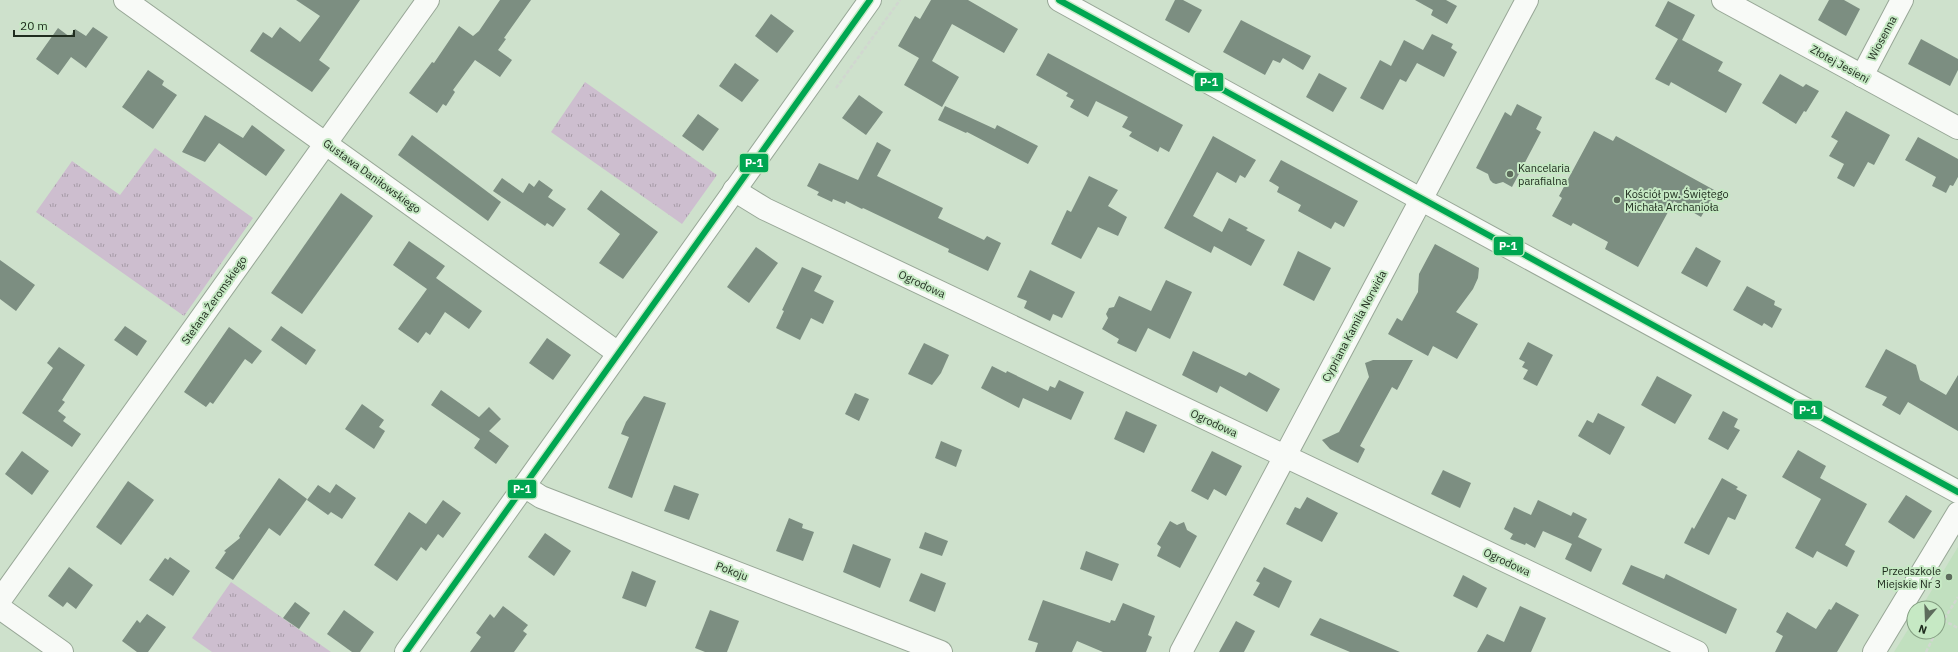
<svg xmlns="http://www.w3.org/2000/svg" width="1958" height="652" font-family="'IBM Plex Sans',sans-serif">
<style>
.built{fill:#c1e0bf}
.grass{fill:url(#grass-tufts)}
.building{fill:#7c8e81}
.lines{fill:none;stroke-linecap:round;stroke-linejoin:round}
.minor-casing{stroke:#98a797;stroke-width:24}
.tertiary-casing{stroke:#98a797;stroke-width:24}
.path{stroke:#d1d7d0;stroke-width:2.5;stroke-dasharray:4 2;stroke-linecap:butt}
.minor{stroke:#f8faf7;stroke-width:22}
.tertiary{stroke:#f8faf7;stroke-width:22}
.bus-1-casing{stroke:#c6e9c4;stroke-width:9}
.bus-1{stroke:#00a651;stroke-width:6}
.poi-dot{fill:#5d6c5c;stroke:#c6e9c4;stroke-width:1.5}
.labels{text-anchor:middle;stroke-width:4;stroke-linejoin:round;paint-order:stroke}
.street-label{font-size:11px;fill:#202d1f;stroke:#c6e9c4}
.poi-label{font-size:11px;fill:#202d1f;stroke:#c6e9c4;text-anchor:start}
.line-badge{stroke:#c6e9c4;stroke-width:1.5}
.badge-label{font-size:11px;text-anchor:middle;font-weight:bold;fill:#fff}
</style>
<defs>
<pattern id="grass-tufts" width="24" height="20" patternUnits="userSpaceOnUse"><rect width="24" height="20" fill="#cdbecf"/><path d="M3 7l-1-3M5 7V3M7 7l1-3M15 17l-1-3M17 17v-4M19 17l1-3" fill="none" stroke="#a69ba7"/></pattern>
</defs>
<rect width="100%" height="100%" fill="#cee1cc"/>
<!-- built -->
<polygon class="built" points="1958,547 1958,652 1894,652 1914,620 1914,632 1938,632 1938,608 1921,608"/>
<!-- grass -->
<g class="grass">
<polygon points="585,82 717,175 682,224 551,132"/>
<polygon points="155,148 253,218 184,316 36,212 72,161 120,195"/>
<polygon points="231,582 331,652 212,652 192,638"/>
</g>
<!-- building -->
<g class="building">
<polygon points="296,0 360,0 319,60 330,68 312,92 250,51 263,32 272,38 280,27 300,42 320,16"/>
<polygon points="500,0 531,0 504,38 506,39 498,50 512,60 500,77 475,60 453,90 455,92 446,106 443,104 437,113 409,93 432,62 434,63 459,26 473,36 479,31"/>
<polygon points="931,0 968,0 1018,29 1004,53 952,24 932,61 959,77 942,107 904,85 919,58 898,46 915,16 920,19"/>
<polygon points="1175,0 1183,0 1202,10 1189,33 1165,20"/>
<polygon points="1415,0 1446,0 1457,6 1447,24 1431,15 1433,10"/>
<polygon points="1829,0 1844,0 1860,9 1846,36 1818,20"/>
<polygon points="1668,1 1695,15 1682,40 1723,62 1718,71 1742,84 1726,113 1671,82 1669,86 1655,79 1678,39 1655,26"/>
<polygon points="771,14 794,31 777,53 755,36"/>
<polygon points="1241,20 1311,56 1303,70 1283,58 1280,63 1273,60 1265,75 1223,52"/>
<polygon points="93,27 108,37 86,68 71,57 58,75 36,59 58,28 70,37 75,29 86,36"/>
<polygon points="1432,34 1453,44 1451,48 1457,52 1444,77 1417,63 1406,82 1400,79 1383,110 1360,98 1380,60 1391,66 1404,40 1423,50"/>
<polygon points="1921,39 1958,59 1958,70 1950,86 1908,64"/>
<polygon points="1048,53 1183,125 1169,152 1160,147 1158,152 1129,136 1132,132 1122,127 1128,117 1096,101 1088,117 1070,107 1074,100 1066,96 1068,93 1036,75"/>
<polygon points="735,63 759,80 742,102 719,86"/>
<polygon points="148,70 164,81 162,85 177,95 153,129 122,107"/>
<polygon points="1319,73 1347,88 1333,112 1306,97"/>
<polygon points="1780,74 1803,87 1806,84 1819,91 1806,112 1804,111 1796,124 1762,103"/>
<polygon points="859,95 883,112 866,135 842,118"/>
<polygon points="1517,104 1542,117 1536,129 1541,132 1512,187 1503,182 1496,184 1493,183 1490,180 1488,174 1476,168 1505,112 1511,116"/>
<polygon points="945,106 995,129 997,125 1038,146 1028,164 967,132 966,133 938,120"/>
<polygon points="1846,111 1890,135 1874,165 1868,162 1854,187 1837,178 1844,164 1829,156 1838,141 1831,137"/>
<polygon points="698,114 719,129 703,151 682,136"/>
<polygon points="205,115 243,138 252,125 285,150 266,176 219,143 205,162 182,152"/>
<polygon points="1594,131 1613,141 1616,136 1716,191 1701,217 1674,201 1638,267 1605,249 1608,242 1573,223 1571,226 1552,216 1562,198 1559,196"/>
<polygon points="412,135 501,202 488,221 398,155"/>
<polygon points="1213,136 1256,160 1245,178 1240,175 1236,183 1217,172 1193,216 1222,232 1229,218 1248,228 1246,230 1265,240 1251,266 1214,246 1211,253 1164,228"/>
<polygon points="1918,137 1958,159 1958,177 1953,186 1950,185 1946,193 1932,186 1936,177 1905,160"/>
<polygon points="877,142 891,150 877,176 943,208 938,218 984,240 987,236 1001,243 988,271 948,252 949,249 863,208 862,209 846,201 845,204 833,199 832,202 817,195 819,192 807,186 819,163 858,180"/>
<polygon points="1281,160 1358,201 1344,227 1335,222 1331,229 1298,211 1301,205 1277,192 1279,187 1269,181"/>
<polygon points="1089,176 1118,190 1108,206 1127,217 1118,236 1098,227 1081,259 1051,244 1067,210 1071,212"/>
<polygon points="502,178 523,193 529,183 534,187 539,180 553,190 548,197 566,209 553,227 547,223 545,226 493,191"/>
<polygon points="601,190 658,232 623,279 599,263 620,234 587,209"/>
<polygon points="341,193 373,216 302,314 271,293"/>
<polygon points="409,241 445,266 436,278 482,311 469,329 445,312 430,335 426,332 418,343 398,329 427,289 393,265"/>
<polygon points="1435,244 1479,268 1478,278 1473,289 1456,312 1478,324 1457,359 1433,346 1428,356 1388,334 1397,318 1402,321 1418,292 1419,274"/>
<polygon points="756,247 778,263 749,303 727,287"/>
<polygon points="1696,247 1721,261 1707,287 1681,273"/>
<polygon points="1298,251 1331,268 1314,301 1283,285"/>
<polygon points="0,260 35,285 16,311 0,299"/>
<polygon points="802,267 822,276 814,291 834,301 823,324 811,318 800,340 776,328 784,311 782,310"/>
<polygon points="1030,270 1075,292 1062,318 1053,314 1050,321 1024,308 1027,301 1017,297"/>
<polygon points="1166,280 1192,292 1170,339 1148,328 1136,352 1117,343 1119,339 1102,329 1108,318 1106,314 1109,308 1114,307 1119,296 1151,311"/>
<polygon points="1747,286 1775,301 1774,305 1782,309 1772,328 1764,323 1762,326 1733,310"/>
<polygon points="125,326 147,341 137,356 114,340"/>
<polygon points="281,326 316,350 306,365 271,340"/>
<polygon points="229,327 262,351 252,364 245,359 213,404 210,402 206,407 184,392"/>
<polygon points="547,338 571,355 553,380 529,363"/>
<polygon points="1528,342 1553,355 1537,386 1523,379 1528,370 1522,367 1525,362 1519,359"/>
<polygon points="924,343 949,355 941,373 932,385 908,374"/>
<polygon points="59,347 85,365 62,400 65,402 58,411 66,417 63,421 81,434 72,447 22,413 53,368 47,363"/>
<polygon points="1886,349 1916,365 1920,380 1946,395 1958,375 1958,431 1908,402 1900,415 1882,405 1887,397 1865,387"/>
<polygon points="1193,351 1246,376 1249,372 1280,389 1267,412 1220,386 1217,393 1182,375"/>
<polygon points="1373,360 1413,360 1397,390 1392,387 1381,407 1360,446 1365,449 1358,463 1330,449 1322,440 1339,432 1369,377 1365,363"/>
<polygon points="992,366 1006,373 1007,371 1048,391 1050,386 1055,388 1059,380 1084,392 1071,420 1023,398 1019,408 981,388"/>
<polygon points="1657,376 1692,395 1675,424 1641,405"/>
<polygon points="441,390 479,417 489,407 501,419 489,431 509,446 496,464 474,448 480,439 431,405"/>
<polygon points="855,393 869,399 859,421 845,414"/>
<polygon points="644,396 666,403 632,498 608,488 629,437 621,434 626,422"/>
<polygon points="362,404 384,420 379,427 385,431 374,449 345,429"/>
<polygon points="1126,411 1157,425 1144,453 1114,439"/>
<polygon points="1723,411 1738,419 1734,427 1740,430 1728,450 1708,439"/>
<polygon points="1598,413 1625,427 1610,455 1578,436 1587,420 1593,423"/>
<polygon points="941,441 962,450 956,467 935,458"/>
<polygon points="1798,450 1826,466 1820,478 1867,504 1845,545 1855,551 1847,567 1817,551 1813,558 1795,548 1821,499 1782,477"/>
<polygon points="22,451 49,471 32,495 5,474"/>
<polygon points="1212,451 1242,466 1226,496 1214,489 1208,500 1191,491"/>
<polygon points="1443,470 1471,483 1460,508 1431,494"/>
<polygon points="279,478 307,499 280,536 269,528 233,580 215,568 226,552 224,551 240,538 239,536"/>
<polygon points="1722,478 1738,487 1736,489 1747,495 1735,520 1728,517 1709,555 1684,543 1692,527 1694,529"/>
<polygon points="128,481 154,500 121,545 96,527"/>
<polygon points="336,484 356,498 342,519 331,512 328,515 307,500 318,485 330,493"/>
<polygon points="674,485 699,494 689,520 664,511"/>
<polygon points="1906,495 1932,511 1914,539 1888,522"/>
<polygon points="1307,497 1338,513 1322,542 1286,524 1295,507 1300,509"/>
<polygon points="443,500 461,513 443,538 438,534 426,551 421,547 397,581 374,565 409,512 426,524"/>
<polygon points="1538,500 1571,516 1573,512 1587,519 1578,537 1602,549 1591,572 1565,559 1572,544 1543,531 1535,548 1526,543 1525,545 1510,539 1513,534 1504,529 1514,507 1531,515"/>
<polygon points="789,518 803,524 802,528 814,532 803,561 776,551"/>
<polygon points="1170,521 1177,525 1184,522 1187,530 1197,536 1180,568 1157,556 1161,547 1157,544"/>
<polygon points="925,532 948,541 942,556 919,548"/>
<polygon points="545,533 571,551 554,576 528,557"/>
<polygon points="853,544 891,559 880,588 843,572"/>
<polygon points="1086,551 1119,564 1112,581 1080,569"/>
<polygon points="170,557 190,571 173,596 149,580 165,558 168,560"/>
<polygon points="1631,565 1664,579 1666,574 1737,609 1726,634 1622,584"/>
<polygon points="69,567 93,585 76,609 67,602 63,607 48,596"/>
<polygon points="1264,567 1292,581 1279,608 1253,595 1260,583 1256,581"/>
<polygon points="632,571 656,581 646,607 622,598"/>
<polygon points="921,573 946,583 935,612 909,601"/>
<polygon points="1463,575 1487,588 1477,608 1453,596"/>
<polygon points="1043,600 1110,623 1111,620 1115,621 1123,603 1155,616 1148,635 1152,637 1146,652 1103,652 1077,641 1072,652 1035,652 1038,643 1028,640"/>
<polygon points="295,602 310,613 299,629 283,618"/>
<polygon points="1836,602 1859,615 1837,652 1775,652 1783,636 1776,632 1787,612 1816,629 1829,609 1831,610"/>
<polygon points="503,606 528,625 523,631 527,634 514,652 470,652 481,637 476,633 490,614 494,618"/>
<polygon points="1520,606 1546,618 1531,652 1477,652 1487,634 1504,642"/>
<polygon points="344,610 374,632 360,652 352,652 327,634"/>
<polygon points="710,610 739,621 727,652 705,652 695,648"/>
<polygon points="147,614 166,627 148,652 137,652 122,641 137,620 140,623"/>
<polygon points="1320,618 1339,626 1400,652 1350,652 1310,635"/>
<polygon points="1236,621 1255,631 1244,652 1219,652"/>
</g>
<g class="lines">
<defs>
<g id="minor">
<polyline points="125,0 618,353"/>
<polyline points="1723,0 1958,128"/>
<polyline points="1862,76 1902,0"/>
<polyline points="734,190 765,209 1697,652"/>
<polyline points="524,486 541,497 941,652"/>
<polyline points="0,600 428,0"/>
<polyline points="0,608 62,652"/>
<polyline points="1181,652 1527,0"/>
<polyline points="1874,652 1958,513"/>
</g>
<g id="tertiary">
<polyline points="1059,0 1422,200 1958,492"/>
<polyline points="406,652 870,0"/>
</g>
</defs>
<!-- minor casing -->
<use href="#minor" class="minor-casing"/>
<!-- tertiary casing -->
<use href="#tertiary" class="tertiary-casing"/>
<!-- path -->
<g class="path">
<polyline points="836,88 900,0"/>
<polyline points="1943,620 1958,628"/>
<polyline points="1938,629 1958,597"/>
<polyline points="1926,652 1936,632"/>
</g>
<!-- minor -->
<use href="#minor" class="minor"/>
<!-- tertiary -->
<use href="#tertiary" class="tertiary"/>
<defs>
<g id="bus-1">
<polyline points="1059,0 1958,492"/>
<polyline points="406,652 870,0"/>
</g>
</defs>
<!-- bus-1 casing -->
<use href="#bus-1" class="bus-1-casing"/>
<!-- bus-1 -->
<use href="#bus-1" class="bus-1"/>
</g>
<!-- markers -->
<g class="poi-dot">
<circle cx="1510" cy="174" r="4"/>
<circle cx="1617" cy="200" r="4"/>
<circle cx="1949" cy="577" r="4"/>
</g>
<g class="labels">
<!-- street labels -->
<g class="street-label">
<text transform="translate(1882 38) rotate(-62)" y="4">Wiosenna</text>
<text transform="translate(1840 64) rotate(29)" y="4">Złotej Jesieni</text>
<text transform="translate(372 176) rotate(36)" y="4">Gustawa Daniłowskiego</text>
<text transform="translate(922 284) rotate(25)" y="4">Ogrodowa</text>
<text transform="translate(214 300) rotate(-55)" y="4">Stefana Żeromskiego</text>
<text transform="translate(1354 326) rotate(-62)" y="4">Cypriana Kamila Norwida</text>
<text transform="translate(1214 423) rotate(25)" y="4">Ogrodowa</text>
<text transform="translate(1507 562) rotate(25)" y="4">Ogrodowa</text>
<text transform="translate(732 571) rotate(21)" y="4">Pokoju</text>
</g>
<!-- poi labels -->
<g class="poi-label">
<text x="1518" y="172">Kancelaria<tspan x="1518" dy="13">parafialna</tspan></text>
<text x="1625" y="198">Kościół pw. Świętego<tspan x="1625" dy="13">Michała Archanioła</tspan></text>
<text x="1941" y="575" text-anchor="end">Przedszkole<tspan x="1941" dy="13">Miejskie Nr 3</tspan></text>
</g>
</g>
<g class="line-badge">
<rect x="1194" y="72" width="30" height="20" rx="4" fill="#00a651"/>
<rect x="739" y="153" width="30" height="20" rx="4" fill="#00a651"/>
<rect x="1493" y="236" width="31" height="20" rx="4" fill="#00a651"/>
<rect x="1793" y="400" width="30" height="20" rx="4" fill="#00a651"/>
<rect x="507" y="479" width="30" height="20" rx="4" fill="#00a651"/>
</g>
<g class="badge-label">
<text x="1209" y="86">P-1</text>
<text x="754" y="167">P-1</text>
<text x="1508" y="250">P-1</text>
<text x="1808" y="414">P-1</text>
<text x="522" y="493">P-1</text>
</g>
<!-- north arrow -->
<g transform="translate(1926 620) rotate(199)"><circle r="19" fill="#c6e9c4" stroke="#849e82"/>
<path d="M0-3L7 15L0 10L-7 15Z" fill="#5d6c5c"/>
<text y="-6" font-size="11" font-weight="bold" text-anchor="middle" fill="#202d1f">N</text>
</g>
<!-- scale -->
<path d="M14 30v6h60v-6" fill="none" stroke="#202d1f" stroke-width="2"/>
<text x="20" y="30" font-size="12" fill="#202d1f" stroke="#c6e9c4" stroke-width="3" paint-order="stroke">20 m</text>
</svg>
